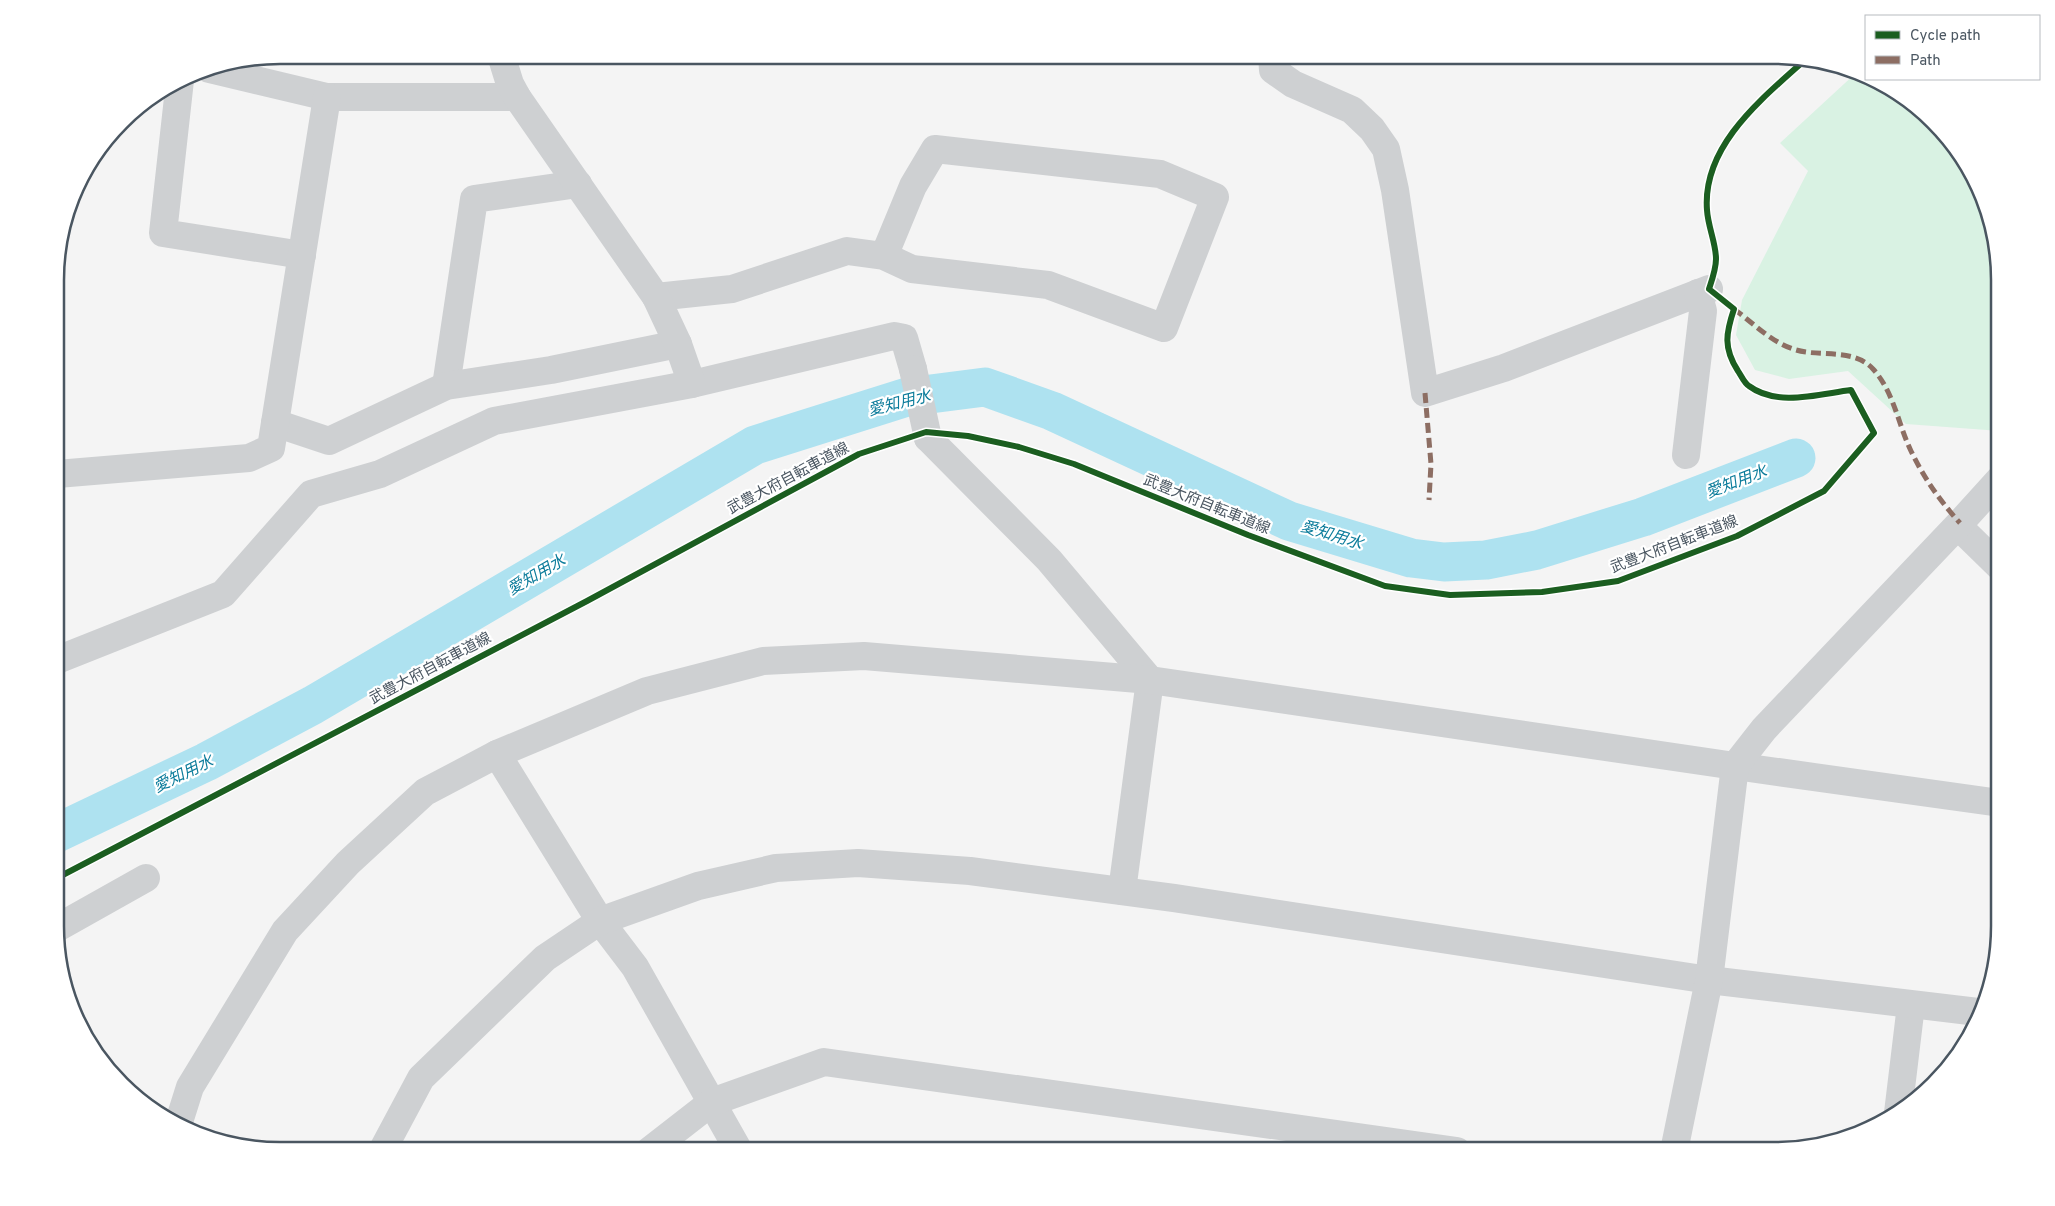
<svg xmlns="http://www.w3.org/2000/svg" width="2055" height="1206" font-family="Overpass,'Noto Sans JP',sans-serif">
<style>
.green{fill:#d9f2e3}
.lines{fill:none;stroke-linecap:round;stroke-linejoin:round}
.canal{stroke:#aee2f0;stroke-width:39}
.path{stroke:#bcc7c4;stroke-width:3;stroke-dasharray:4 2.5;stroke-linecap:butt}
.minor{stroke:#ced0d2;stroke-width:28}
.tertiary{stroke:#ced0d2;stroke-width:28}
.minor-bridge{stroke:#ced0d2;stroke-width:28}
.quiet{stroke:#8d6e63;stroke-width:5;stroke-dasharray:10 5;stroke-linecap:butt}
.cycleway-casing{stroke:#fff;stroke-width:9}
.cycleway{stroke:#1b5e20;stroke-width:6}
.labels{text-anchor:middle;stroke-width:4.5;stroke-linejoin:round;paint-order:stroke}
.street-label{font-size:15px;fill:#4a5661;stroke:#fff}
.water-label{font-size:16px;font-style:italic;fill:#0c7c9b;stroke:#fff}
.rim{fill:none;stroke:#4a5661;stroke-width:2.5}
</style>
<rect width="100%" height="100%" fill="#f4f4f4"/>
<!-- green -->
<polygon class="green" points="1857,72 1866,76 1866,79 1872,79 1888,85 1934,121 1970,167 1999,264 2000,431 1906,424 1848,371 1789,379 1755,370 1736,335 1742,300 1808,171 1780,143"/>
<g class="lines">
<!-- canal -->
<polyline class="canal" points="57,833 206,762 313,705 755,445 907,397 985,387 1052,411 1289,521 1411,558 1444,562 1486,560 1537,550 1643,517 1796,458"/>
<!-- path -->
<g class="path">
<path d="M 1716,259 C 1713,243 1708,226 1707,210 C 1703,145 1763,98 1806,59"/>
<path d="M 975,438 L 1019,447 L 1074,464 L 1248,535 L 1385,586 L 1450,595 L 1542,592 L 1618,581 L 1737,536 L 1824,491 L 1874,433 L 1851,390 C 1819,394 1777,407 1749,386 C 1742,381 1736,368 1731,361"/>
<polyline points="57,878 587,601 859,454 896,442"/>
</g>
<!-- minor -->
<g class="minor">
<polyline points="1272,55 1273,70 1293,84 1352,110 1372,129 1386,149 1395,190 1425,393 1504,368 1709,289"/>
<polyline points="209,69 327,97 517,97"/>
<polyline points="180,80 163,233 302,255"/>
<polyline points="656,297 732,289 847,251 884,256 912,269 1048,285 1164,328 1215,197 1160,174 935,149 913,186 884,256"/>
<polyline points="692,384 894,336 904,338 913,369"/>
<polyline points="446,386 474,199 578,184"/>
<polyline points="275,423 329,441 446,386 551,370 678,344"/>
<polyline points="928,438 1049,560 1150,680 1122,891"/>
<polyline points="1686,455 1703,311 1698,293"/>
<polyline points="57,474 249,458 271,448 327,97"/>
<polyline points="1958,526 2000,567"/>
<polyline points="57,660 223,594 311,494 380,474 494,421 692,384 678,344 656,297 517,97 510,84 501,55"/>
<polyline points="497,754 600,921 635,967 739,1151"/>
<polyline points="57,928 146,878"/>
<polyline points="1898,1113 1911,1005"/>
<polyline points="178,1125 190,1087 285,931 348,863 425,792 497,754 647,691 763,661 864,656 1150,680 1735,766 2000,803"/>
<polyline points="382,1151 421,1078 545,958 600,921 698,886 776,868 858,863 970,871 1174,898 1709,980 1978,1012"/>
<polyline points="649,1151 712,1102 824,1062 1457,1151"/>
</g>
<!-- tertiary -->
<polyline class="tertiary" points="1674,1151 1709,980 1735,766 1764,729 1960,523 2000,479"/>
<!-- minor-bridge -->
<polyline class="minor-bridge" points="913,369 928,438"/>
<!-- quiet -->
<g class="quiet">
<path d="M 1734,309 C 1753,323 1770,341 1793,349 C 1818,358 1853,347 1873,369 C 1894,392 1898,424 1911,451 C 1924,478 1940,501 1960,523"/>
<polyline points="1425,393 1431,464 1429,500"/>
</g>
<defs>
<path id="cycleway" d="M 57,878 L 587,601 L 859,454 L 926,432 L 968,436 L 1019,447 L 1074,464 L 1248,535 L 1385,586 L 1450,595 L 1542,592 L 1618,581 L 1737,536 L 1824,491 L 1874,433 L 1851,390 C 1819,394 1777,407 1749,386 C 1744,383 1741,375 1738,371 C 1723,348 1726,333 1734,309 L 1709,289 C 1712,280 1716,269 1716,259 C 1716,243 1708,227 1707,210 C 1702,145 1763,98 1806,59"/>
</defs>
<!-- cycleway casing -->
<use href="#cycleway" class="cycleway-casing"/>
<!-- cycleway -->
<use href="#cycleway" class="cycleway"/>
</g>
<g class="labels">
<!-- street labels -->
<g class="street-label">
<text transform="translate(788 478) rotate(-28)" y="5">武豊大府自転車道線</text>
<text transform="translate(1207 504) rotate(22)" y="5">武豊大府自転車道線</text>
<text transform="translate(1674 544) rotate(-21)" y="5">武豊大府自転車道線</text>
<text transform="translate(430 668) rotate(-28)" y="5">武豊大府自転車道線</text>
</g>
<!-- water labels -->
<g class="water-label">
<text transform="translate(899 402) rotate(-14)" y="6">愛知用水</text>
<text transform="translate(1736 481) rotate(-21)" y="6">愛知用水</text>
<text transform="translate(1332 534) rotate(17)" y="6">愛知用水</text>
<text transform="translate(536 574) rotate(-30)" y="6">愛知用水</text>
<text transform="translate(183 773) rotate(-26)" y="6">愛知用水</text>
</g>
</g>
<!-- crop -->
<path d="M0 0H2055V1206H0ZM280 64H1775A216 216 0 0 1 1991 280V926A216 216 0 0 1 1775 1142H280A216 216 0 0 1 64 926V280A216 216 0 0 1 280 64Z" fill="#fff" fill-rule="evenodd"/>
<path class="rim" d="M280 64H1775A216 216 0 0 1 1991 280V926A216 216 0 0 1 1775 1142H280A216 216 0 0 1 64 926V280A216 216 0 0 1 280 64Z"/>
<!-- legend -->
<rect x="1865" y="15" width="175" height="65" fill="#ffffff" stroke="#b7bbc0"/>
<rect x="1875" y="31" width="25" height="8" fill="#1b5e20" stroke="#b7bbc0"/>
<text x="1910" y="40" font-size="15" fill="#4a5661">Cycle path</text>
<rect x="1875" y="56" width="25" height="8" fill="#8d6e63" stroke="#b7bbc0"/>
<text x="1910" y="65" font-size="15" fill="#4a5661">Path</text>
</svg>
